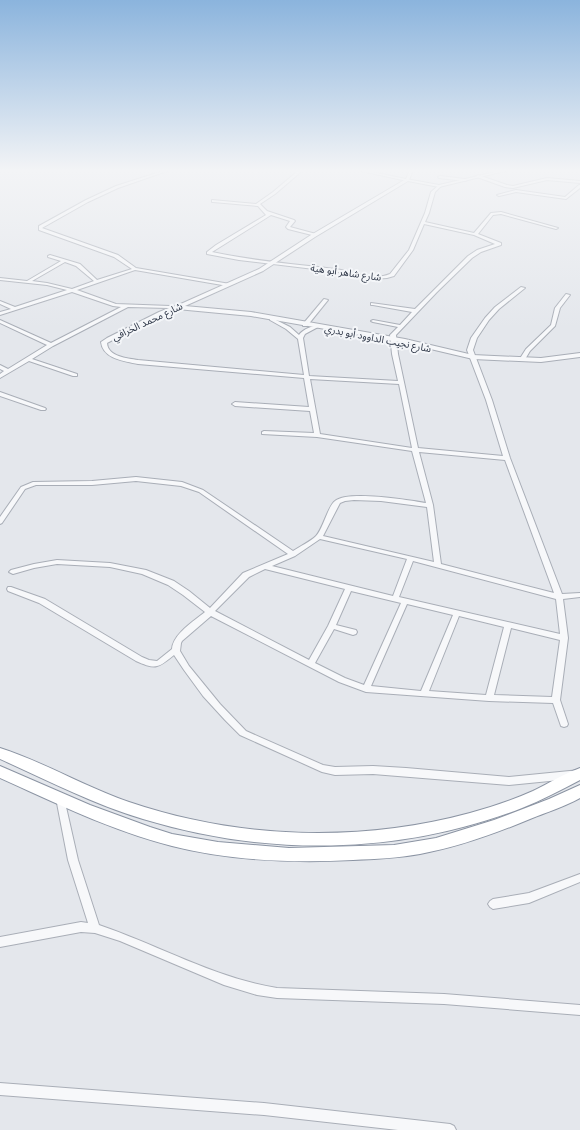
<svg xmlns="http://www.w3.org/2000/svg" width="580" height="1130" font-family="Figtree,'Noto Sans Arabic',sans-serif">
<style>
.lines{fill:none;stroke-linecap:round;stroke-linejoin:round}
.minor-casing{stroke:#a9aeb7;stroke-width:2}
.tertiary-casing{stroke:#a9aeb7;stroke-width:2}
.trunk-casing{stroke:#8b94a3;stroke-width:2}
.minor{fill:#f7f8fa;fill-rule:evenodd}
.tertiary{fill:#f7f8fa;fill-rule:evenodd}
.trunk{fill:#fff;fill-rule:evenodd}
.labels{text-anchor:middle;stroke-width:4;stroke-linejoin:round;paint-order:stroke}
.far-street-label{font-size:10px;fill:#2b3445;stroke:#f4f6f9}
</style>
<rect width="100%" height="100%" fill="#e4e7ec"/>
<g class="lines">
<defs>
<g id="minor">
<path d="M 166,170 L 170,170 L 118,188 L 88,202 L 42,228 L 118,255 L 136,268 L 230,284 L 230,285 L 228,286 L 135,270 L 77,290 L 116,304 L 170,306 L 172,307 L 179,306 L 179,308 L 163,314 L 107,343 C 108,357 127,358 138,360 L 304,375 L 298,339 L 286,329 L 270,320 L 270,319 L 272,318 L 290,327 L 299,335 C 302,330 314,324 318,327 L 305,334 L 303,338 L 309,376 L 398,381 L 392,354 L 390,335 L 398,327 L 373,322 L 371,321 L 373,320 L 400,325 L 412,312 L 373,305 L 371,305 L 371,303 L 415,309 L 468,256 L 477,250 L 495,244 L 474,235 L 424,224 L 413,250 L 394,276 L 387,278 L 373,279 L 339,272 L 239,260 L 207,254 L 207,252 L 216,245 L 266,215 L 258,206 L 213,202 L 212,202 L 212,200 L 256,204 L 273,192 L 299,170 L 303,170 L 275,194 L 260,204 L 267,211 L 294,220 L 295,221 L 290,227 L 316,234 L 316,236 L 288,229 L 286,227 L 290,221 L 271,215 L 212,252 C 253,261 295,264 336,269 C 354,272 373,281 390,274 L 409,250 L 425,213 L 431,192 L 439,185 L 441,186 L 435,192 L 429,213 L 425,222 L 474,233 L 491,213 L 501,212 L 558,228 L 556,229 L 501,214 L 493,215 L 478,234 L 501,243 L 501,245 L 481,252 L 472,258 L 437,292 L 396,335 L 398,354 L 418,448 L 503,456 L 486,400 L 467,350 L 471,338 L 485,318 L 495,307 L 521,287 L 525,288 L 499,309 L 489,320 L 477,338 L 473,350 L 492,400 L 510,458 L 562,594 L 580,593 L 580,597 L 563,599 L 568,638 L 560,700 L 568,724 L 567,726 L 564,727 L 561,726 L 553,703 L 489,701 L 366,692 L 339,682 L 211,616 L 182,641 L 181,643 L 180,651 L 189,666 L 220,704 L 246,731 L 323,765 L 335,767 L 373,766 L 406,768 L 509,777 L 580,770 L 580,778 L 509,785 L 373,774 L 335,775 L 322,772 L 240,735 L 225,720 L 203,696 L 184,670 L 174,655 C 158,668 156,670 136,661 L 39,603 L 8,591 L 7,589 L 8,587 L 11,587 L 45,599 L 142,657 L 149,660 L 157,661 L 172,649 C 173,634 194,621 205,612 L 183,595 L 168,585 L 142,574 L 110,567 L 57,564 L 34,568 L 13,574 L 9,572 L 11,570 L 34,564 L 57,560 L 110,563 L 146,570 L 174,581 L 189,591 L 210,608 L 243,573 L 288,554 L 199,492 L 181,486 L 136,481 L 92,485 L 36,485 L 25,489 L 2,523 L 0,524 L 0,517 L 21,487 L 33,482 L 92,481 L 136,477 L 182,482 L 203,490 L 293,551 C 299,547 311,541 316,536 C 323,529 328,506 335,501 C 348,490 408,500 426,503 L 412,451 L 317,437 L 262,434 L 262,432 L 264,431 L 314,433 L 310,411 L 235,406 L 232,404 L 235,402 L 309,407 L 304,378 L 138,364 C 124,361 103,359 101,342 L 107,338 L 159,312 L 169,308 L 128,307 L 53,346 L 32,359 L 77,374 L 77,376 L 73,376 L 29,361 L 0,378 L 0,374 L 4,371 L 0,369 L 0,365 L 8,369 L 47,345 L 0,323 L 0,320 L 51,343 L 121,307 L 113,306 L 72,292 L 0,315 L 0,312 L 11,309 L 0,304 L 0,301 L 15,307 L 67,290 L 47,285 L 0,280 L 0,278 L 27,281 L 61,261 L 48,257 L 48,256 L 50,255 L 80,264 L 97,280 L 132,269 L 114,257 L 39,230 L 39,226 L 86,200 L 116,186 ZM 65,262 L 76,266 L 94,281 L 72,289 L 47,283 L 32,281 ZM 310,379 L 399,384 L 412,448 L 320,434 ZM 419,452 L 505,460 L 554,593 L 441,564 L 433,505 ZM 354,500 L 381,501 L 427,507 L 434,562 L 323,536 L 340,503 L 345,501 ZM 320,539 L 407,559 L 393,596 L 272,566 L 295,556 ZM 413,561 L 556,599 L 560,634 L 399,597 ZM 265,569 L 345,589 L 328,626 L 309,660 L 215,611 L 249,577 ZM 351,591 L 401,603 L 364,685 L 345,678 L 315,663 L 334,629 L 353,635 L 356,634 L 357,632 L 356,630 L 336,625 ZM 407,604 L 453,615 L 421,691 L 371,686 ZM 459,616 L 504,627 L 486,695 L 429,691 ZM 511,628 L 560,640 L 552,697 L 494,695 Z"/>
<polygon points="357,170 362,170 406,179 410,170 413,170 409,180 407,181"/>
<polygon points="483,170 488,170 498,172 496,173"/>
<polygon points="478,175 507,185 513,186 547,178 580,181 580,183 547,180 513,188 505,187 477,177 476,176"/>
<polygon points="440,176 465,179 467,180 465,181 439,178 438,177"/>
<polygon points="579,185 580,185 580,188 566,199 516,192 499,196 497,195 516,190 565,197"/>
<polygon points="566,294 570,295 560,308 555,326 530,351 524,361 520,361 519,360 526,349 551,325 555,308"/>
<polygon points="324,299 328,300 307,326 303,326 303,324"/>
<polygon points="0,392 45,408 46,409 45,410 41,410 0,396"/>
<path d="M 60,794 L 63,795 L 64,798 L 78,860 L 99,925 C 158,945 215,978 277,988 L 444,994 L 580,1005 L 580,1015 L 444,1004 L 277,998 L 257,995 L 224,985 L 120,941 L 95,933 L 81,932 L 0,947 L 0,937 L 81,922 L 88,923 L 68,860 L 56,798 L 57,795 Z"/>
<polygon points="580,874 580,882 529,903 493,909 490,907 488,904 490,901 493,899 529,893"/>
<polygon points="0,1083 264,1103 450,1124 454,1126 456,1130 398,1130 264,1115 0,1095"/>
</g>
<polygon id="tertiary" points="504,170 509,170 439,187 408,181 315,237 263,271 185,306 251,312 405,339 473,355 541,358 580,353 580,357 541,362 473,359 405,343 251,316 177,309 174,307 259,269 311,235 406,179 439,185"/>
<g id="trunk">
<path d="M 0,748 C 44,762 85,787 129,802 C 238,839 359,843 470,813 C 492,807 513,800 533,791 C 549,783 564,774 580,768 L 580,780 C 561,790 542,800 522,808 C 400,855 268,857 143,819 C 93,804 47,780 0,759 Z"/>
<path d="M 0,766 L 90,805 L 150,827 L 172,834 L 218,842 L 289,848 L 394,845 L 436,838 L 494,820 L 549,799 L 580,785 L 580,798 C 564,807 547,812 530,819 C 494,834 458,847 420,854 C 398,858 376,859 353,860 C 293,863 231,861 172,846 C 112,831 56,803 0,778 Z"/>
</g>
</defs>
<!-- minor casing -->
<use href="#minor" class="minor-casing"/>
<!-- tertiary casing -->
<use href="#tertiary" class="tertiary-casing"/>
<!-- trunk casing -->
<use href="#trunk" class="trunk-casing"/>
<!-- minor -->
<use href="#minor" class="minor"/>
<!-- tertiary -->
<use href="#tertiary" class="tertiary"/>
<!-- trunk -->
<use href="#trunk" class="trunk"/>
</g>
<!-- sky -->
<linearGradient id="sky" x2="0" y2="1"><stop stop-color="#8bb4dd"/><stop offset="0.52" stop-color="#f3f4f6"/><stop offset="1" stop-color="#f3f4f6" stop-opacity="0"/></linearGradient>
<rect width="580" height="328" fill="url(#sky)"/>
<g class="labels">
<!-- far-street labels -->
<g class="far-street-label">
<text transform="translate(346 272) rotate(8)" y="4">شارع شاهر أبو هية</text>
<text transform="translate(147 321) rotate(-25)" y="4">شارع محمد الخرافي</text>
<text transform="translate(378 338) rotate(11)" y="4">شارع نجيب الداوود أبو بدري</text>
</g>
</g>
</svg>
